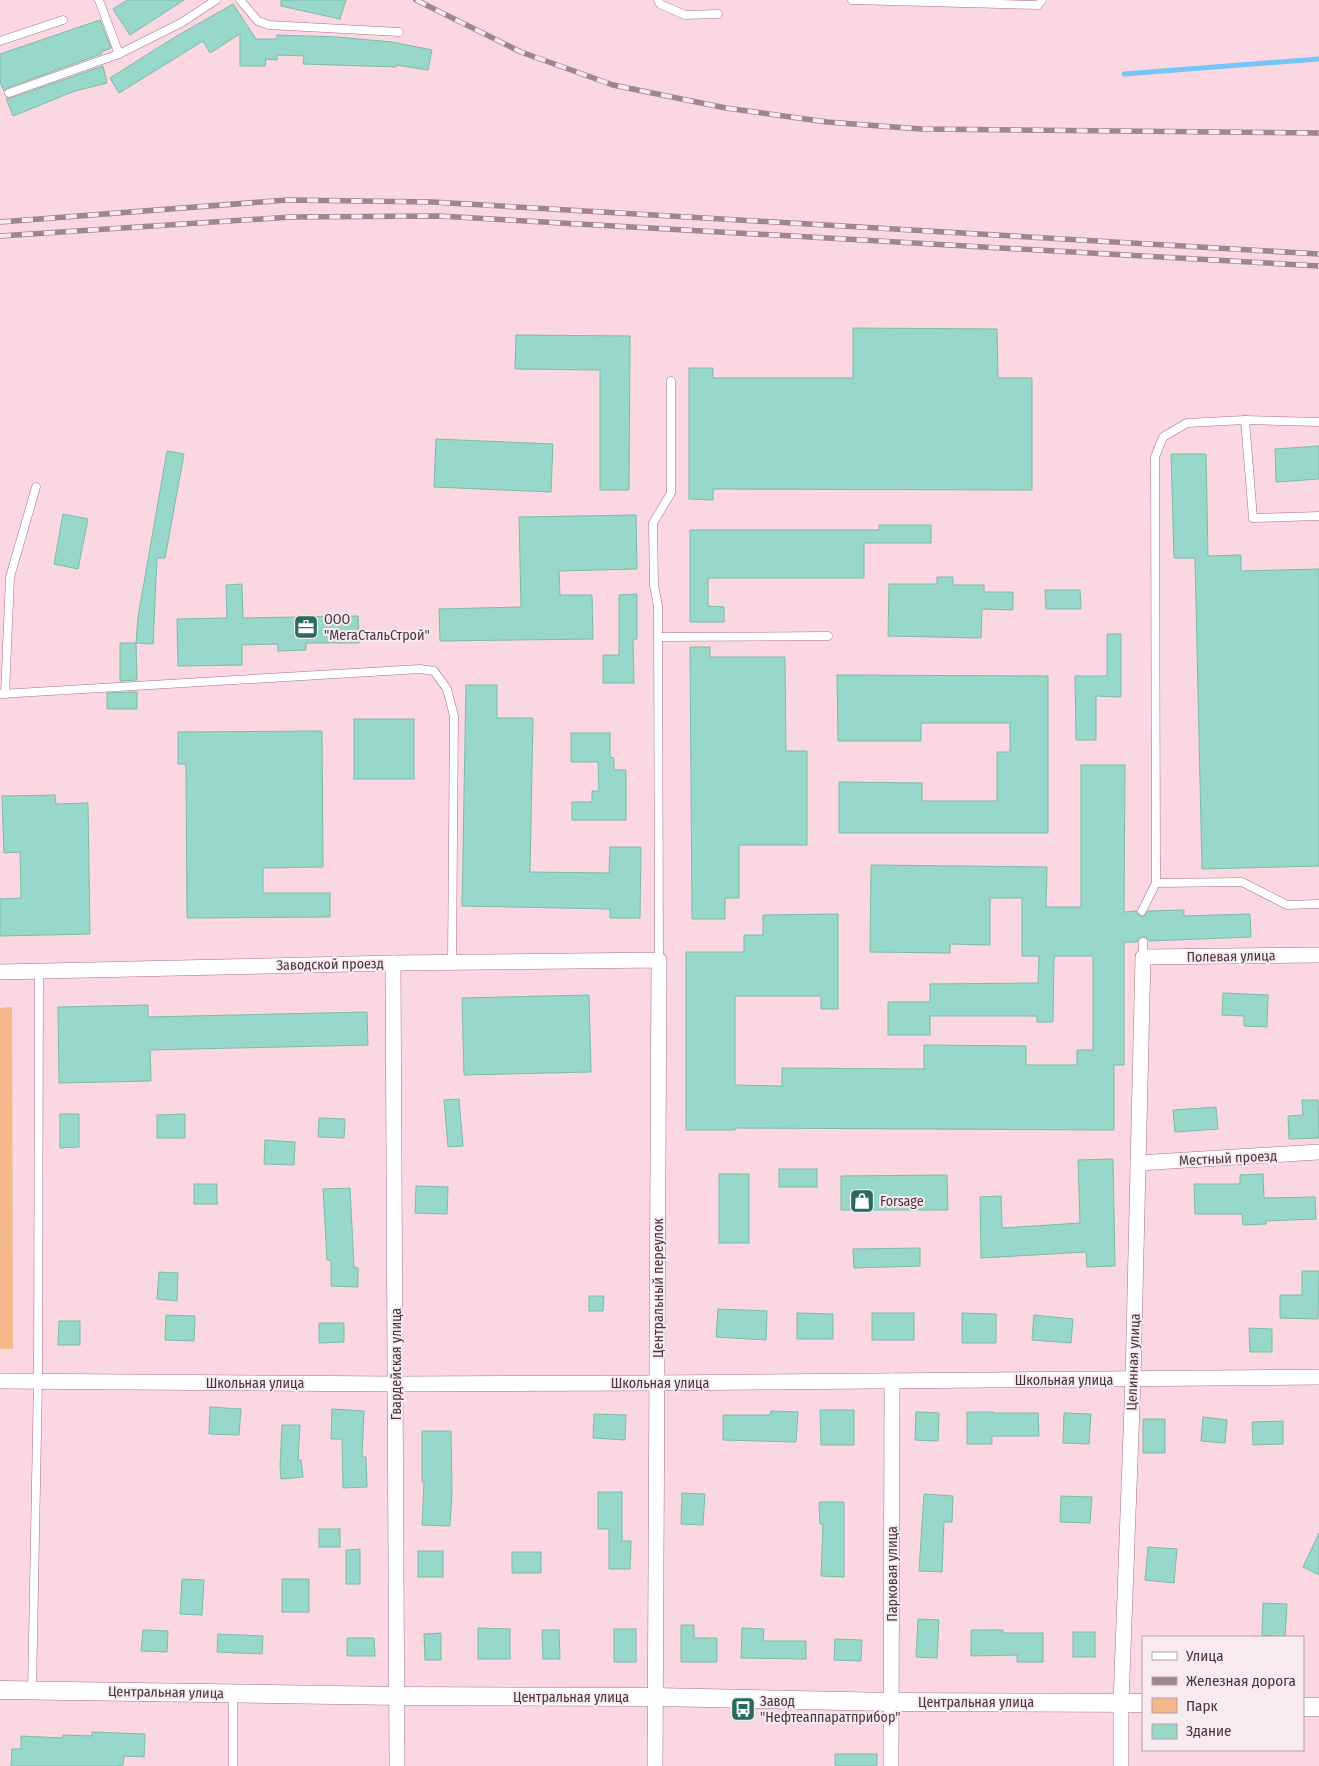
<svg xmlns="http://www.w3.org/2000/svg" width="1319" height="1766" font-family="'Fira Sans Condensed',sans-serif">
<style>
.green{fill:#f4b88b}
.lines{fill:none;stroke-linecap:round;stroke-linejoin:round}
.stream{stroke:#74c5f8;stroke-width:5}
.building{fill:#98d8c8;stroke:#7cbbab}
.service-casing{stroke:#a67384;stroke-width:9}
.minor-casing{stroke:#a67384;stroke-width:16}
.tertiary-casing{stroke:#a67384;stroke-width:19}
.service{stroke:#fff;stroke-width:8}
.minor{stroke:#fff;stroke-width:15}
.tertiary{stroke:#fff;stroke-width:18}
.rail-casing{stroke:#a1848d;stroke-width:5.5}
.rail{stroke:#f7ebef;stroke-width:4;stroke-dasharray:11;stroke-linecap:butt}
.labels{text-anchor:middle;stroke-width:4;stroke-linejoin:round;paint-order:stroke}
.poi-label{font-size:14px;fill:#49323a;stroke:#f7ebef;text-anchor:start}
.street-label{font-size:14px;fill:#49323a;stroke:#f7ebef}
</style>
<rect width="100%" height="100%" fill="#fad7e1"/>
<!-- green -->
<polygon class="green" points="12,1007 13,1349 0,1349 0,1008"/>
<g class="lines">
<!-- stream -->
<polyline class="stream" points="1124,74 1319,59"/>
</g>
<!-- building -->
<g class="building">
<polygon points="127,0 184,0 130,35 113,9"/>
<polygon points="281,0 346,0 340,19 281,6"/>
<polygon points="233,4 256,39 277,39 277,35 337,37 392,42 432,50 428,70 396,65 396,67 303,64 304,56 277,55 277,60 266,59 265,66 240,66 240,34 210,53 203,41 119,93 110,78 175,37"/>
<polygon points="100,20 111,48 101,52 101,54 7,88 4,91 0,82 0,54"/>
<polygon points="103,66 107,83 75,91 13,116 6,98 11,98"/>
<polygon points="853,328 997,329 998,378 1032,378 1032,490 713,489 713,500 689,499 689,368 713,368 713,378 853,378"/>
<polygon points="516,335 630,336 629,490 600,490 600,370 515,369"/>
<polygon points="436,439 553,444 551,492 434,487"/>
<polygon points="1319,446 1319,479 1276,482 1275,449"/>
<polygon points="167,451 184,454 165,558 157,558 153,644 136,643 138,617"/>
<polygon points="1171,454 1206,454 1208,556 1241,555 1241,571 1319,569 1319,866 1202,869 1195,558 1174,558"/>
<polygon points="63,514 88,519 78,569 54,564"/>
<polygon points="636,515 637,569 559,571 560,595 592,595 593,639 440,641 439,609 521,607 519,517"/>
<polygon points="879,525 931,525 931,543 864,543 864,578 708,578 708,606 724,607 724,622 690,622 690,530 879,530"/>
<polygon points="937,577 953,577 953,585 984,585 984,592 1013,592 1013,610 982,609 981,638 888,636 889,584 937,584"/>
<polygon points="242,584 243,618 358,616 359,643 306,643 306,650 278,651 278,644 242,645 242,665 178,666 177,619 227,618 226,585"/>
<polygon points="1045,590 1080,590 1081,609 1046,609"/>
<polygon points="637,594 637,639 633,639 634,683 603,683 603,655 619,655 619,595"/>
<polygon points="1107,634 1121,634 1121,697 1096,696 1096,740 1076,740 1075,676 1107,676"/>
<polygon points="120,643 136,643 137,680 120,681"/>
<polygon points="690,647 710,647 710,657 785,657 786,751 807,751 807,845 739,845 739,898 725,898 725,919 692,919"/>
<polygon points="837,675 1048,676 1048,833 839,833 839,782 922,783 922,801 997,801 997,752 1010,752 1010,723 921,723 921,741 838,741"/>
<polygon points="466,685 497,685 497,718 533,718 530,872 609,873 610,847 641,847 640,918 610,918 610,909 462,906"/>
<polygon points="137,692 137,709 107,709 107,693"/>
<rect x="354" y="719" width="60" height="60"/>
<polygon points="322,731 323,867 263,868 263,893 330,893 330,917 187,918 186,764 178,764 178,732"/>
<polygon points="571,733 610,733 610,757 614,758 614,770 626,770 626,820 572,820 572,802 592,802 592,791 599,791 598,762 571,762"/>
<polygon points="1081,765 1125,765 1124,912 1136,911 1138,914 1142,917 1145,915 1148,911 1184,910 1184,916 1250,914 1251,937 1149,941 1146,937 1143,936 1138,939 1137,942 1124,942 1124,1065 1114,1065 1114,1130 735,1128 735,1130 686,1130 686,952 744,952 744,935 763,935 763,915 838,914 838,1009 821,1009 821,996 735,996 735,1085 782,1086 782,1068 924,1069 924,1045 1026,1046 1026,1065 1077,1065 1077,1050 1093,1050 1093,956 1054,956 1053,1022 1037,1022 1037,1016 930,1016 930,1035 888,1035 888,1002 930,1002 930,984 1038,983 1039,956 1022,956 1022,898 990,898 990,945 950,944 950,953 870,952 871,865 1047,867 1046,907 1081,907"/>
<polygon points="55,795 56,804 88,803 90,934 0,936 0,899 21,898 20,852 4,853 2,796"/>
<polygon points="1223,993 1268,995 1267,1027 1244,1026 1244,1016 1222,1015"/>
<polygon points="589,995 591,1072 464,1075 462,998"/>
<polygon points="148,1005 148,1017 367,1012 368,1045 150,1050 151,1081 59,1083 58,1007"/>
<polygon points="459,1099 463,1146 448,1147 444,1100"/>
<polygon points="1302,1100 1318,1100 1319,1138 1289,1139 1288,1116 1303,1115"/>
<polygon points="1216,1107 1218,1129 1175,1132 1173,1110"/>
<polygon points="60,1114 79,1114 79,1147 60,1148"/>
<polygon points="185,1114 185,1138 157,1138 157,1115"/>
<polygon points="319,1118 345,1119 344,1138 318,1137"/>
<polygon points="265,1140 295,1142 294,1165 264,1164"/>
<polygon points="1113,1159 1115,1266 1087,1267 1086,1252 981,1258 980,1197 1001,1196 1002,1228 1080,1223 1078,1160"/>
<rect x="779" y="1169" width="38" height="18"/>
<rect x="719" y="1174" width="30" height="69"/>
<polygon points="1263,1174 1264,1198 1315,1197 1316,1219 1266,1221 1266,1224 1243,1225 1242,1214 1195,1214 1194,1184 1240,1184 1240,1175"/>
<polygon points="947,1175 948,1210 841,1210 841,1176"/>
<rect x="194" y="1184" width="23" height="20"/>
<polygon points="416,1186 448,1187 447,1214 415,1213"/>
<polygon points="350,1188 354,1267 358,1268 358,1287 331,1286 331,1260 327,1260 323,1189"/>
<polygon points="920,1248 920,1266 854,1268 853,1249"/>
<polygon points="1302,1271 1319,1271 1318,1319 1280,1318 1280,1295 1302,1295"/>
<polygon points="159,1272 178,1273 177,1301 157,1299"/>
<polygon points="589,1296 604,1296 603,1311 589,1311"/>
<polygon points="718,1309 767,1311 766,1340 716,1337"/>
<polygon points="797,1313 833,1314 833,1339 797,1339"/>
<rect x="872" y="1313" width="42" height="27"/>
<polygon points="962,1313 996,1314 996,1343 962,1343"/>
<polygon points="166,1315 195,1316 194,1341 165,1340"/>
<polygon points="1034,1315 1073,1319 1071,1343 1032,1340"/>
<polygon points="59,1321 80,1321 80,1345 58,1345"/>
<polygon points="319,1323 344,1323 344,1342 319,1343"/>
<polygon points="1249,1328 1272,1329 1272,1352 1250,1352"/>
<polygon points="210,1407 241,1409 239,1435 209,1434"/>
<polygon points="332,1409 364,1411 362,1457 366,1457 367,1487 343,1488 342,1439 331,1439"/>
<polygon points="820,1410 854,1410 854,1445 821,1445"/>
<polygon points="771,1411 798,1412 796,1442 723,1440 723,1415 770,1415"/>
<polygon points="916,1412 939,1413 938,1441 915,1440"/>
<polygon points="967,1412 993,1412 993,1413 1038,1413 1039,1436 992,1436 992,1444 967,1444"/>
<polygon points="1064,1413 1091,1414 1089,1444 1063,1443"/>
<polygon points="594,1414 626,1415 625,1440 593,1438"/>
<polygon points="1203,1417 1227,1420 1225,1443 1201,1441"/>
<rect x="1143" y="1419" width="22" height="34"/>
<polygon points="1283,1421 1283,1444 1253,1445 1252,1422"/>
<polygon points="282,1425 300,1425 298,1460 301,1460 303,1477 281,1479 280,1467"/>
<polygon points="422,1431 451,1431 452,1494 450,1526 422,1525 424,1482 422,1482"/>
<polygon points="598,1492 622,1492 622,1541 631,1541 630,1569 609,1569 609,1529 598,1529"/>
<polygon points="682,1493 705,1494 703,1525 681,1524"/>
<polygon points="924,1494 953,1496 952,1522 944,1522 942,1572 919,1571"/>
<polygon points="1061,1496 1092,1497 1090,1523 1060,1522"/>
<polygon points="819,1502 844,1502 844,1577 821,1576 823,1524 820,1524"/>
<rect x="319" y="1529" width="21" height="18"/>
<polygon points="1319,1533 1319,1575 1303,1567"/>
<polygon points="1148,1547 1177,1549 1174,1583 1145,1580"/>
<polygon points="360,1549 360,1584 346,1584 346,1550"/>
<rect x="418" y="1551" width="25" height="26"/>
<rect x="512" y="1552" width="29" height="21"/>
<polygon points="182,1579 204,1580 202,1615 180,1614"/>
<rect x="282" y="1579" width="27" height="33"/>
<polygon points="1263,1603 1287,1604 1285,1637 1262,1635"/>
<polygon points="918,1619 939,1620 937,1658 916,1657"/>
<polygon points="681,1625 694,1625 694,1638 717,1638 717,1662 681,1662"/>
<polygon points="478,1628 510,1629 510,1659 478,1659"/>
<polygon points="742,1628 764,1629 763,1641 806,1641 806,1659 741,1658"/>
<rect x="614" y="1629" width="22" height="33"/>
<polygon points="143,1630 168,1631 167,1652 141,1651"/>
<polygon points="542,1630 559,1630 560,1659 543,1659"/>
<polygon points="971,1630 1003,1630 1003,1633 1043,1633 1043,1662 1017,1662 1017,1655 971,1656"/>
<rect x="1073" y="1632" width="22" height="25"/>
<polygon points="441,1633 441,1660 425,1660 424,1634"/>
<polygon points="218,1634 263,1636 262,1654 217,1652"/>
<polygon points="347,1638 374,1638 375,1656 347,1656"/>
<polygon points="835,1639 862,1640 861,1661 834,1660"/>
<polygon points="92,1732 145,1734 144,1757 124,1756 123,1765 117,1766 11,1766 12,1749 21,1749 21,1736 62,1738 63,1735 92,1736"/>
<rect x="835" y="1754" width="42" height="12"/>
</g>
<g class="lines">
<defs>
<g id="service">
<polyline points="99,0 119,54"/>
<polyline points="240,0 258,21 269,25 399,32"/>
<polyline points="658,0 660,4 685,15 718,14"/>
<polyline points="852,0 1038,5 1042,0"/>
<polyline points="0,41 63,20"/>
<polyline points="9,93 119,54 181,23 216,0"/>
<polyline points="1245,420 1253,518 1319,516"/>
<polyline points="658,637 828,636"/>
<polyline points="0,694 420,669 434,671 447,689 454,716 452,962"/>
<polyline points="5,694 10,577 36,487"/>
<polyline points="1156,883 1242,882 1287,905 1319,904"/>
<polyline points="1142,911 1156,883 1155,457 1163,437 1187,423 1245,420 1319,422"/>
<polyline points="1143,942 1143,957"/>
<polyline points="659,960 658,606 654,585 653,523 671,493 671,381"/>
<polyline points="32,1690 38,1381 39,971"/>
<polyline points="233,1693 233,1766"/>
</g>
<g id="minor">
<polyline points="393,963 397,1766"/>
<polyline points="0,972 393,963 659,960 655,1766"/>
<polyline points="1138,1163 1319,1152"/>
<polyline points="0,1381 396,1384 657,1383 1319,1377"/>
<polyline points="891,1766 892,1381"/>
<polyline points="1121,1766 1121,1703 1133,1379 1143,957 1319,955"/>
</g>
<g id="tertiary">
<polyline points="0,1690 398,1696 655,1697 892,1702 1143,1703"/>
<polyline points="1303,1707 1319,1707"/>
</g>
</defs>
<!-- service casing -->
<use href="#service" class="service-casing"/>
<!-- minor casing -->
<use href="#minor" class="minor-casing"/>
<!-- tertiary casing -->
<use href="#tertiary" class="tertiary-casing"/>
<!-- service -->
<use href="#service" class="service"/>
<!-- minor -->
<use href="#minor" class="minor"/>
<!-- tertiary -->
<use href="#tertiary" class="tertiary"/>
<defs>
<g id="rail">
<polyline points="416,0 521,52 613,85 726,108 827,122 921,129 1319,133"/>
<polyline points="0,222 287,200 432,202 1319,254"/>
<polyline points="0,236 291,217 439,216 1319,266"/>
</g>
</defs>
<!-- rail casing -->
<use href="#rail" class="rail-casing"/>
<!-- rail -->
<use href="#rail" class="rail"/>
</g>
<!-- icons -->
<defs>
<symbol id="office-square" viewBox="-11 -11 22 22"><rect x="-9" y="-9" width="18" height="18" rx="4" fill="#276c5e" stroke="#f7ebef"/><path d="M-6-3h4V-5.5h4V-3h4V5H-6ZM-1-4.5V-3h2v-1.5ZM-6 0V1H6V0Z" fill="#fff"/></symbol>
<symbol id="shop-square" viewBox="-11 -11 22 22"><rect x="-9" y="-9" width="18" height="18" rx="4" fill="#276c5e" stroke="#f7ebef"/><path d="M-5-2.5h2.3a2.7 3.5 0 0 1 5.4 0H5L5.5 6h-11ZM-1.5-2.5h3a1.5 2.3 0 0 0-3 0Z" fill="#fff"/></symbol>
<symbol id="bus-square" viewBox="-11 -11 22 22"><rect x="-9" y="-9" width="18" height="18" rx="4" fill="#276c5e" stroke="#f7ebef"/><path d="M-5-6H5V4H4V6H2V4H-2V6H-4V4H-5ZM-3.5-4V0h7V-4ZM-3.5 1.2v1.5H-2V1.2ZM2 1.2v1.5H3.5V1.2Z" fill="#fff"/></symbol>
</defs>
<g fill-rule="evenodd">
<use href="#office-square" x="292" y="613" width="28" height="28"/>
<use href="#shop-square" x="848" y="1187" width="28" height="28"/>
<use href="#bus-square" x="729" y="1695" width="28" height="28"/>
</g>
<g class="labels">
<!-- poi labels -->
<g class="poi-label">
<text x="324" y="624">ООО<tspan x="324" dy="16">"МегаСтальСтрой"</tspan></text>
<text x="880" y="1206">Forsage</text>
<text x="760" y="1706">Завод<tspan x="760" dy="16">"Нефтеаппаратприбор"</tspan></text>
</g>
<!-- street labels -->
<g class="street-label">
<text transform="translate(1231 956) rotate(-1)" y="5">Полевая улица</text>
<text transform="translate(330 964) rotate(-1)" y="5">Заводской проезд</text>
<text transform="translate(1228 1158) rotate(-3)" y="5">Местный проезд</text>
<text transform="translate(658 1288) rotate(-90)" y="5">Центральный переулок</text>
<text transform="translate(1133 1362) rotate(-88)" y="5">Целинная улица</text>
<text transform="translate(396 1364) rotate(-90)" y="5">Гвардейская улица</text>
<text x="1064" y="1385">Школьная улица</text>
<text x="255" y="1388">Школьная улица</text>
<text x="660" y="1388">Школьная улица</text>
<text transform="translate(892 1574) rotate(-90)" y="5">Парковая улица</text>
<text transform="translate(166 1692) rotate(1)" y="5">Центральная улица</text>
<text x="571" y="1702">Центральная улица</text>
<text x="976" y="1707">Центральная улица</text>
</g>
</g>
<!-- legend -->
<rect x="1142" y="1636" width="162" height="115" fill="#f7ebef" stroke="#b1a1a7"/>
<rect x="1152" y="1652" width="25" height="8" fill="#ffffff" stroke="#b1a1a7"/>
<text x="1186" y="1661" font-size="15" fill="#49323a">Улица</text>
<rect x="1152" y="1677" width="25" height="8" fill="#a1848d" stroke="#b1a1a7"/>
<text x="1186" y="1686" font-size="15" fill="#49323a">Железная дорога</text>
<rect x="1152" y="1698" width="25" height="15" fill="#f4b88b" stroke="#b1a1a7"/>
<text x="1186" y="1711" font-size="15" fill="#49323a">Парк</text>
<rect x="1152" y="1724" width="25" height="15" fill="#98d8c8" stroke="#b1a1a7"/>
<text x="1186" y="1736" font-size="15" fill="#49323a">Здание</text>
</svg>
